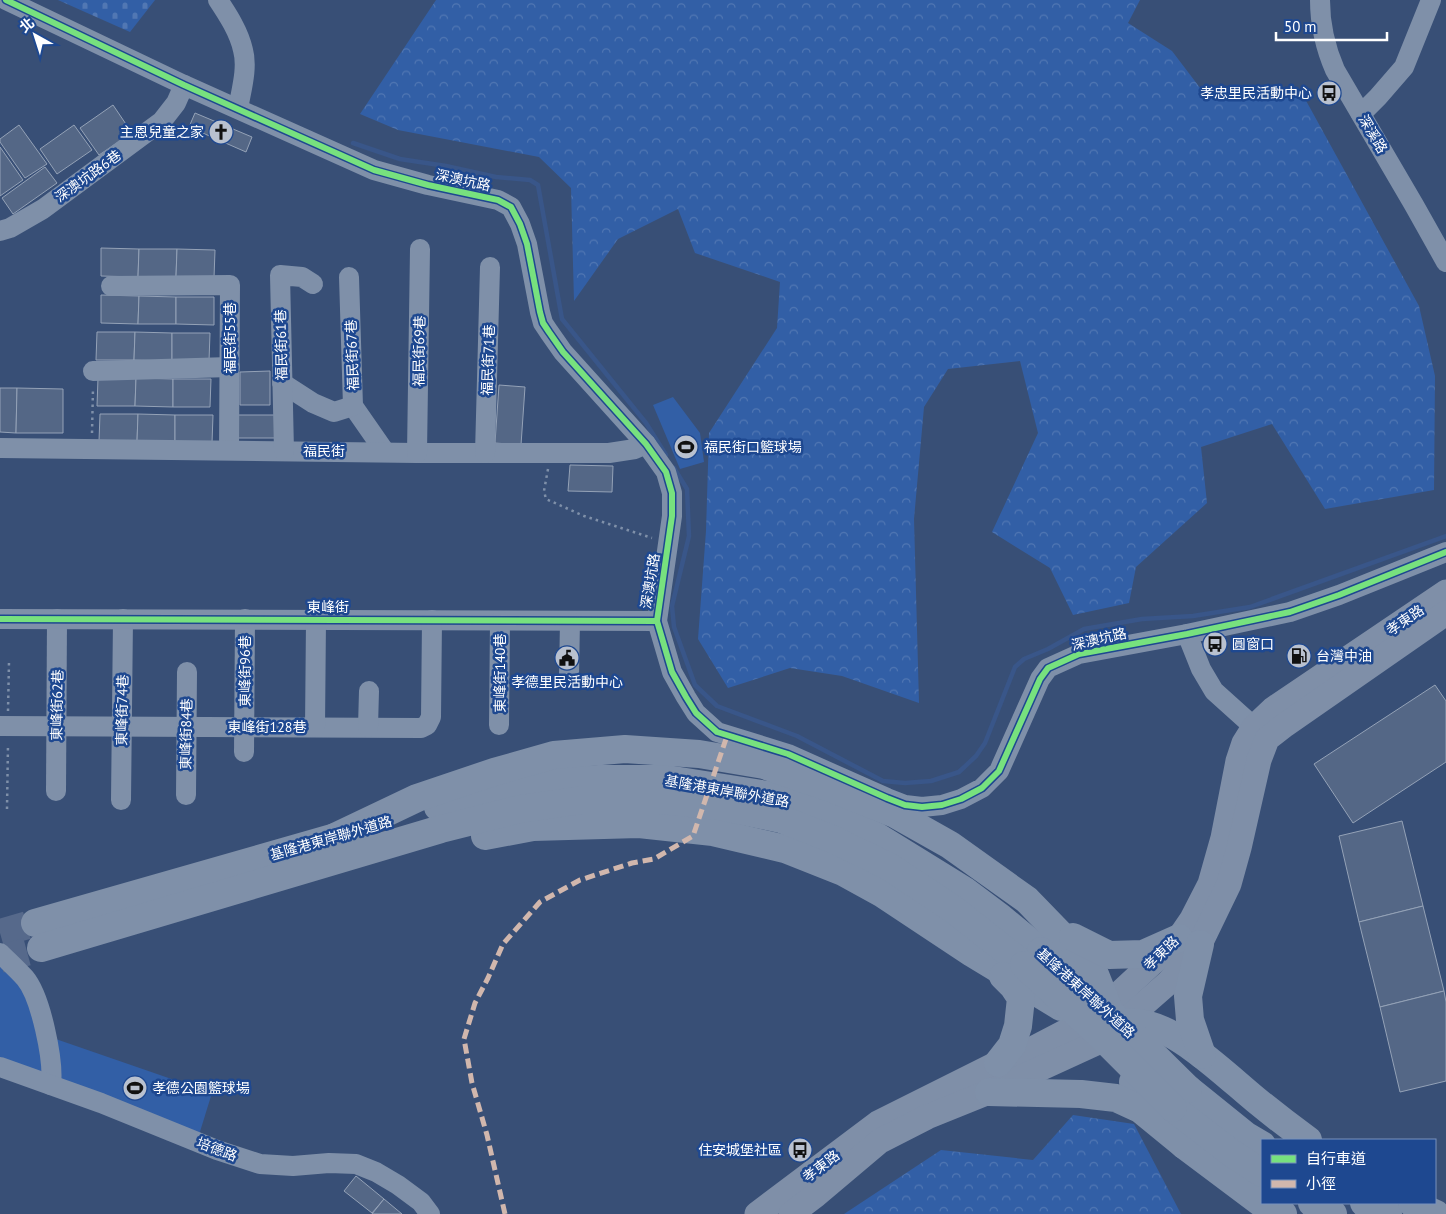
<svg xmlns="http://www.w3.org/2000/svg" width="1446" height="1214" font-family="'PT Sans','Noto Sans TC',sans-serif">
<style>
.green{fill:#325fa6}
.forest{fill:url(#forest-crowns)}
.cemetery{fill:url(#cemetery-stones)}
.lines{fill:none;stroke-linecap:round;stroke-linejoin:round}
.stream{stroke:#395689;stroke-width:4.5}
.building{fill:#546786;stroke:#94a2b7}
.highway-tunnel{stroke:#56698b;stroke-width:28;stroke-dasharray:28 14;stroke-linecap:butt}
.path{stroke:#7f90a9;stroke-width:2.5;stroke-dasharray:2.5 4;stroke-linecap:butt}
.minor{stroke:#7f90a9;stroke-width:20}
.major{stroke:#7f8fa8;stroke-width:25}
.highway{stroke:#7f90a9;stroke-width:28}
.highway-bridge{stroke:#7f90a9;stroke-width:28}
.quiet{stroke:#d1b7ad;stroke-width:5;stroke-dasharray:10 5;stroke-linecap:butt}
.cycleway-casing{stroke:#1e4890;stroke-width:9}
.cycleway{stroke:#77e17e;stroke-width:6}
.labels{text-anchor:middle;stroke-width:5;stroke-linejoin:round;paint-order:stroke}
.poi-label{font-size:14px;fill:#fff;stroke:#1e4890;text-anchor:start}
.street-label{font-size:14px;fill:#fff;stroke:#1e4890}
</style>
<defs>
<pattern id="forest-crowns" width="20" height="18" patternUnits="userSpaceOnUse" patternTransform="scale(1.25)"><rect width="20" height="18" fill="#325fa6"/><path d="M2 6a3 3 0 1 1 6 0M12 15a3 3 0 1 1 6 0" fill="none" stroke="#5177b3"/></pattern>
<pattern id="cemetery-stones" width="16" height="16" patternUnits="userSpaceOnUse" patternTransform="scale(1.25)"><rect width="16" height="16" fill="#325fa6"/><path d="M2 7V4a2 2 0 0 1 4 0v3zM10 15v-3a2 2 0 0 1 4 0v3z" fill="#5177b3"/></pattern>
</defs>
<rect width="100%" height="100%" fill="#384f76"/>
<!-- green -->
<g class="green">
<polygon points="673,397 700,433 704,462 680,469 653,405"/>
<polygon points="2,964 34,1004 46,1079 0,1063 0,965"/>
<polygon points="50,1037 212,1093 198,1138 59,1082"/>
</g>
<!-- forest -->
<g class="forest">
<polygon points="436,0 1140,0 1128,23 1172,51 1207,97 1304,97 1419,306 1435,376 1434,490 1325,509 1272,424 1201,447 1207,503 1136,567 1129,603 1073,615 1050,568 992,532 1038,433 1020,361 948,369 924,407 914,519 919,703 842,676 790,668 728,688 698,639 706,531 709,433 777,328 780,282 695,253 678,209 618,239 574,301 571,188 539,157 398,130 360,114"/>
<polygon points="1073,1115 1134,1124 1181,1214 844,1214 941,1150 1033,1160"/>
</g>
<!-- cemetery -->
<polygon class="cemetery" points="58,0 155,0 130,32"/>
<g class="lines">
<!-- stream -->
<g class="stream">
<polyline points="353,143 400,159 446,166 496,177 530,180 538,185 562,319 646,423 666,455"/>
<polyline points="674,468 687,489 689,536 672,606 674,627 695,685 717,706 797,736 883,781 905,783 931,781 959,772 976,756 985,743 1015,667 1024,659 1048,649 1084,629 1142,619 1193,616 1250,607 1446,536"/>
</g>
</g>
<!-- building -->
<g class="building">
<polygon points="113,105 132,133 99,155 80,128"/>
<polygon points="195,113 252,137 246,152 189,127"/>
<polygon points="19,125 47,164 25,178 0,142 0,139"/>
<polygon points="74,125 92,150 57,174 40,149"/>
<polygon points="0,147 23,180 0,196"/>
<polygon points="45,167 57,183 13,214 2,198"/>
<polygon points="101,248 139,249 138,277 101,276"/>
<polygon points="139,249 177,249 176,277 138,277"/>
<polygon points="177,249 215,250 214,278 176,277"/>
<polygon points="101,295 139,296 138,324 101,323"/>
<polygon points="139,296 176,297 176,324 138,324"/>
<polygon points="176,297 214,297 214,325 176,324"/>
<polygon points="97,332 135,332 134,360 96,360"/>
<polygon points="135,332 172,333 172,361 134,360"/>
<polygon points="172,333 210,333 209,361 172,361"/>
<polygon points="270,371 270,405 240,405 240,372"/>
<polygon points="98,378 136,378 135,406 97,406"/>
<polygon points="136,378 173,379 173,407 135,406"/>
<polygon points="173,379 211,379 210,407 173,407"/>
<polygon points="499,385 525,387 521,445 495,443"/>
<polygon points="0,388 17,388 16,433 0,432"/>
<polygon points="17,388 63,389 63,433 16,433"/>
<polygon points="100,414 138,414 137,442 99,441"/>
<polygon points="138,414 175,415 175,443 137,442"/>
<polygon points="175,415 213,415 212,443 175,443"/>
<rect x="238" y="415" width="43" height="23"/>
<polygon points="570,465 613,466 612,492 568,491"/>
<polygon points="1435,685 1446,701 1446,762 1353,823 1314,764"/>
<polygon points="1402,821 1423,906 1359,922 1339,836"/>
<polygon points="1423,906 1444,991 1380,1007 1359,922"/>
<polygon points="1444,991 1446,1002 1446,1081 1400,1092 1380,1007"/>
<polygon points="356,1176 384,1199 372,1213 344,1191"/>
<polygon points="384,1199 402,1214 372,1214"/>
</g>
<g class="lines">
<!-- highway-tunnel -->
<g class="highway-tunnel">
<polyline points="0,933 35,923"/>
<polyline points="0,959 41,948"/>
</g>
<!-- path -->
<g class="path">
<polyline points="92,433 93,388"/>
<polyline points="548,469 544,491 546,499 584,516 652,538"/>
<polyline points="8,711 9,662"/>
<polyline points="7,809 8,744"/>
</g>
<!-- minor -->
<g class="minor">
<polyline points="6,0 184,85 374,170 428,185 498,200 511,207 520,224 527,244 540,312 543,323 549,332 563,352 646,444 666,472 672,493 672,516 657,621 672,672 686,697 696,713 717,732 788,754 887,798 905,805 922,807 942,805 961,799 982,788 999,771 1040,679 1048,668 1079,654 1187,634 1290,612 1339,595 1446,552"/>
<path d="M 218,0 C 228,15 239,32 243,50 C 248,68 241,91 238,109"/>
<path d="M 1320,0 C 1320,25 1325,47 1335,70 L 1414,205 L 1446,262"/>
<polyline points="1361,114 1378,97 1404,67 1431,0"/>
<polyline points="0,231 10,228 43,209 162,121 176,103 184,85"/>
<polyline points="349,277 353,406 385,452"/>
<polyline points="111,286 230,285 229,450"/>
<polyline points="93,371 230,367"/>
<polyline points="282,383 313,403 334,412 353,406"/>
<polyline points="0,448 417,453 609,453 635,449 646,444"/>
<polyline points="284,451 280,275 302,277 313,284"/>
<polyline points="417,453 420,249"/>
<polyline points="485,453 490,267"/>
<polyline points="0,619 657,621"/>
<polyline points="1187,634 1201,669 1214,691 1254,727"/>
<polyline points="569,677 570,621"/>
<polyline points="499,725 500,621"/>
<polyline points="0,726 421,728 427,725 431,717 432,620"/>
<polyline points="315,727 316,620"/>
<polyline points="368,727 369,691"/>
<polyline points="244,752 245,619"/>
<polyline points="56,791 57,619"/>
<polyline points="186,795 187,672"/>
<polyline points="121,800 123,619"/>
<path d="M 0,953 C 8,961 17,969 25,978 C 41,997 54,1061 51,1085"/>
<polyline points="0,1067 101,1103 217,1150 260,1164 293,1166 329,1163 356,1164 376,1172 398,1185 421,1202 430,1214"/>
</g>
<!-- major -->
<g class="major">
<polyline points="757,1214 878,1123 998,1063 1034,1048 1084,1022 1107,1005 1179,938 1192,919 1210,884 1223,838 1238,761 1244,743 1254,727 1273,709 1446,592"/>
<polyline points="791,1214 816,1195 880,1141 927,1117 989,1092 1103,1040 1169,982 1200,944 1229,884 1239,848 1259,760 1267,739 1285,725 1446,613"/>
</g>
<!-- highway -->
<g class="highway">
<polyline points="438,807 561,781 599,779 667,779 780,797 810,807 876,836 965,891 1001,918 1041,951"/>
<polyline points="485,836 533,827 639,824 713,832 785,849 843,872 883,894 972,953 1061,1007"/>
<path d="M 335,837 L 417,798 L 494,772 L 554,755 L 625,749 L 699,754 L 764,765 L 833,789 L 895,814 L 950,845 L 1027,900 L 1092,967 L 1107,1005 L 1107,1022 C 1121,1022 1135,1022 1149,1025 C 1184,1034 1228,1077 1256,1100 C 1273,1114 1290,1127 1308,1140"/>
<polyline points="35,923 353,832"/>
<polyline points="1073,937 1109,955 1143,954 1179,938"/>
<polyline points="1200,944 1188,996 1190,1020 1202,1055"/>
<polyline points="41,948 441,829 520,809 582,800 661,800 719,806 781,819 832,839 888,866 953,909 1024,965"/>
<polyline points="998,1063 1012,1045 1018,1026 1021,998 1013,986 1003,976"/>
<polyline points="1133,1082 1184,1145"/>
<polyline points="1188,1089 1245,1135 1262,1145"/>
<polyline points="989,1092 1081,1094 1116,1098 1140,1109 1184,1145 1260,1202 1283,1214"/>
<polyline points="1173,1108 1230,1152 1262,1173"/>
<polyline points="1312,1203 1333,1214"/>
<polyline points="1364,1203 1388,1214"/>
<polyline points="1412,1203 1436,1214"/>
</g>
<!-- highway-bridge -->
<g class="highway-bridge">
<polyline points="1041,951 1115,1017 1188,1089"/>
<polyline points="1024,965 1099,1034 1173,1108"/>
</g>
<!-- quiet -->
<polyline class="quiet" points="505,1214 487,1135 472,1083 464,1039 475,1003 488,978 503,944 540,902 580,880 632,863 654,859 693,836 727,736"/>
<defs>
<g id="cycleway">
<polyline points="6,0 184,85 374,170 428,185 498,200 511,207 520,224 527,244 540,312 543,323 549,332 563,352 646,444 666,472 672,493 672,516 657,621 672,672 686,697 696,713 717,732 788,754 887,798 905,805 922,807 942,805 961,799 982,788 999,771 1040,679 1048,668 1079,654 1187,634 1290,612 1339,595 1446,552"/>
<polyline points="0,619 657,621"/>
</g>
</defs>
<!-- cycleway casing -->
<use href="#cycleway" class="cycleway-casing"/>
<!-- cycleway -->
<use href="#cycleway" class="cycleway"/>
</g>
<!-- icons -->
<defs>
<symbol id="bus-disc" viewBox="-11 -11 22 22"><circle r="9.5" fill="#b9c1cf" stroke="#1e4890"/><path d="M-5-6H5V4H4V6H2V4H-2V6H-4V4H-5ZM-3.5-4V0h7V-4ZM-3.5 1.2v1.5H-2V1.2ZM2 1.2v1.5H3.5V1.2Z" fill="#111"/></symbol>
<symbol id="church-disc" viewBox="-11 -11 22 22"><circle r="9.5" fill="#b9c1cf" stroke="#1e4890"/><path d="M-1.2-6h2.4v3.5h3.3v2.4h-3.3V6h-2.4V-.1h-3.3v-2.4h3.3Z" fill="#111"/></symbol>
<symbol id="stadium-disc" viewBox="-11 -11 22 22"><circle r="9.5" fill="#b9c1cf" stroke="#1e4890"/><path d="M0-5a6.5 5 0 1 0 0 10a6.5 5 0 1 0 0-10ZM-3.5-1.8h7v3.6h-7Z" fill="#111"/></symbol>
<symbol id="fuel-disc" viewBox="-11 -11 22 22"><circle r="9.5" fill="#b9c1cf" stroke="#1e4890"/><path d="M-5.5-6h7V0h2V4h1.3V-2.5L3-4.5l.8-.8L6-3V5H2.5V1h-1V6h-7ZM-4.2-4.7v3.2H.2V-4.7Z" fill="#111"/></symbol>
<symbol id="civic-disc" viewBox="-11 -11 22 22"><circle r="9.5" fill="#b9c1cf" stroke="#1e4890"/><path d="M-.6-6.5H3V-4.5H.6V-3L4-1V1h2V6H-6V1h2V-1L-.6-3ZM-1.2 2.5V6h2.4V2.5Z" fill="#111"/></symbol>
</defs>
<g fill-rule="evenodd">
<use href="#bus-disc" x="1315" y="79" width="28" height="28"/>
<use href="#church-disc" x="207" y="118" width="28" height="28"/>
<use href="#stadium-disc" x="672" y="433" width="28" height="28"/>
<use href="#bus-disc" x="1201" y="630" width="28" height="28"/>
<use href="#fuel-disc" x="1285" y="642" width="28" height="28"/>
<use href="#civic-disc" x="553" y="644" width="28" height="28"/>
<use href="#stadium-disc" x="121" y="1074" width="28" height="28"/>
<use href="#bus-disc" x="786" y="1136" width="28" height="28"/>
</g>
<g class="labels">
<!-- poi labels -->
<g class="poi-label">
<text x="1312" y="98" text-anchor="end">孝忠里民活動中心</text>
<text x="204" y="137" text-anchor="end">主恩兒童之家</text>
<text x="704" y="452">福民街口籃球場</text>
<text x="1232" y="649">圓窗口</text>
<text x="1316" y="661">台灣中油</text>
<text x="567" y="687" text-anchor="middle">孝德里民活動中心</text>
<text x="152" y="1093">孝德公園籃球場</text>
<text x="782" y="1155" text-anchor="end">住安城堡社區</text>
</g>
<!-- street labels -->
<g class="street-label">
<text transform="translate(1373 134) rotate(59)" y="5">深溪路</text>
<text transform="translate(88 176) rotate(-36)" y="5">深澳坑路6巷</text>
<text transform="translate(463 180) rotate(12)" y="5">深澳坑路</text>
<text transform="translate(230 338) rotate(-90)" y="5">福民街55巷</text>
<text transform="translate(281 345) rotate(-91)" y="5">福民街61巷</text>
<text transform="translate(419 351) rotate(-89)" y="5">福民街69巷</text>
<text transform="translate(352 355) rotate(-92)" y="5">福民街67巷</text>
<text transform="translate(488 360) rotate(-88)" y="5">福民街71巷</text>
<text x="324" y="456">福民街</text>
<text transform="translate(650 581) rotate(-81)" y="5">深澳坑路</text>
<text x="328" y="612">東峰街</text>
<text transform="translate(1405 620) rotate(-34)" y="5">孝東路</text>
<text transform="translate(1099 639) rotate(-13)" y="5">深澳坑路</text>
<text transform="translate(245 671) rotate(-90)" y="5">東峰街96巷</text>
<text transform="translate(500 673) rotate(-90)" y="5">東峰街140巷</text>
<text transform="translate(57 705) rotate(-89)" y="5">東峰街62巷</text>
<text transform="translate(122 710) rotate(-89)" y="5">東峰街74巷</text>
<text x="267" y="732">東峰街128巷</text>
<text transform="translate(186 734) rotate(-89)" y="5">東峰街84巷</text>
<text transform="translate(727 791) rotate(10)" y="5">基隆港東岸聯外道路</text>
<text transform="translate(331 838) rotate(-16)" y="5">基隆港東岸聯外道路</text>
<text transform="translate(1161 953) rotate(-44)" y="5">孝東路</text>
<text transform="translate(1086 993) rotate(42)" y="5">基隆港東岸聯外道路</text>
<text transform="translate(217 1149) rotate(21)" y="5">培德路</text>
<text transform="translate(821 1166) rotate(-37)" y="5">孝東路</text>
</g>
</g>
<!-- legend -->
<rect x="1261" y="1139" width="175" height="65" fill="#1e4890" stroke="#7891bc"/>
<rect x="1271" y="1155" width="25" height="8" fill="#77e17e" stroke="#7891bc"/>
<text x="1306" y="1164" font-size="15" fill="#ffffff">自行車道</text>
<rect x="1271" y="1180" width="25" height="8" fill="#d1b7ad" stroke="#7891bc"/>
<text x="1306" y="1189" font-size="15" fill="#ffffff">小徑</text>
<!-- north arrow -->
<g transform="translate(35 35) rotate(321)" stroke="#1e4890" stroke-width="4" paint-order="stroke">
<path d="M0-4L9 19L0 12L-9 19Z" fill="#ffffff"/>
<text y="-8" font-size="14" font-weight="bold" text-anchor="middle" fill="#ffffff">北</text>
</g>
<!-- scale -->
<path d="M1276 32v8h111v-8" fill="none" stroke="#ffffff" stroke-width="2.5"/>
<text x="1284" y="32" font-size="15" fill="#ffffff" stroke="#1e4890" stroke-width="4" paint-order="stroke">50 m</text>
</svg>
